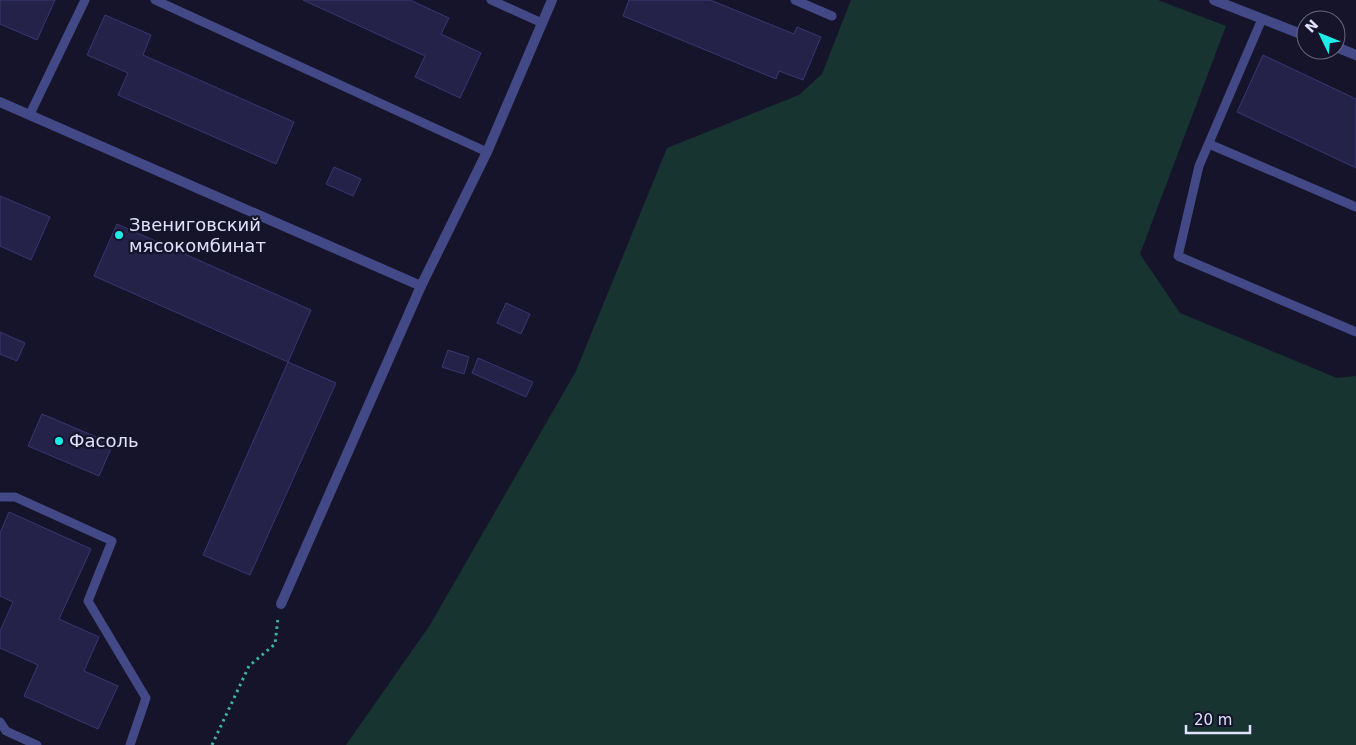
<svg xmlns="http://www.w3.org/2000/svg" width="1356" height="745" font-family="'DejaVu Sans',sans-serif">
<style>
.green{fill:#173430}
.building{fill:#25224a;stroke:#3a3674}
.lines{fill:none;stroke-linecap:round;stroke-linejoin:round}
.path{stroke:#3cb59e;stroke-width:3;stroke-dasharray:2.5 4;stroke-linecap:butt}
.lane{stroke:#434986;stroke-width:9}
.street{stroke:#434986;stroke-width:10}
.poi-dot{fill:#1dece7;stroke:#15142b;stroke-width:2}
.labels{text-anchor:middle;stroke-width:4.5;stroke-linejoin:round;paint-order:stroke}
.poi-label{font-size:18px;fill:#e0e1fc;stroke:#15142b;text-anchor:start}
</style>
<rect width="100%" height="100%" fill="#15142b"/>
<!-- green -->
<polygon class="green" points="851,0 1158,0 1226,26 1140,254 1180,313 1337,378 1356,376 1356,745 346,745 430,625 576,371 667,148 799,95 822,74"/>
<!-- building -->
<g class="building">
<polygon points="0,0 55,0 37,40 0,24"/>
<polygon points="303,0 410,0 449,18 441,34 481,53 460,98 415,77 425,56"/>
<polygon points="629,0 710,0 794,34 797,27 821,37 803,80 779,71 776,79 623,16"/>
<polygon points="105,15 151,35 143,55 294,122 276,164 118,95 128,73 87,55"/>
<polygon points="1263,55 1356,99 1356,168 1237,112"/>
<polygon points="334,167 361,179 353,196 326,184"/>
<polygon points="0,196 50,217 31,260 0,246"/>
<polygon points="117,224 311,310 288,362 94,276"/>
<polygon points="506,303 530,314 521,334 497,323"/>
<polygon points="0,332 25,343 17,361 0,354"/>
<polygon points="448,350 469,357 464,374 442,367"/>
<polygon points="478,358 533,382 526,397 472,373"/>
<polygon points="288,362 336,383 250,575 203,555"/>
<polygon points="42,414 113,444 99,476 28,446"/>
<polygon points="9,512 91,549 59,619 99,637 84,671 118,686 98,729 24,696 38,665 0,648 0,631 13,602 0,596 0,533"/>
</g>
<g class="lines">
<!-- path -->
<polyline class="path" points="212,745 249,666 275,644 278,618"/>
<!-- lane -->
<g class="lane">
<polyline points="155,0 487,152"/>
<polyline points="491,0 542,23"/>
<polyline points="795,0 832,16"/>
<polyline points="1262,19 1199,166 1178,256 1356,332"/>
<polyline points="30,114 85,0"/>
<polyline points="1209,144 1356,207"/>
<polyline points="0,497 15,497 112,541 88,601 146,698 130,745"/>
<polyline points="0,722 6,731 37,745"/>
</g>
<!-- street -->
<g class="street">
<polyline points="1214,0 1306,36"/>
<polyline points="1336,47 1356,55"/>
<polyline points="0,102 421,286 487,152 552,0"/>
<polyline points="281,604 421,286"/>
</g>
</g>
<!-- markers -->
<g class="poi-dot">
<circle cx="119" cy="235" r="5"/>
<circle cx="59" cy="441" r="5"/>
</g>
<g class="labels">
<!-- poi labels -->
<g class="poi-label">
<text x="129" y="231">Звениговский<tspan x="129" dy="21">мясокомбинат</tspan></text>
<text x="69" y="447">Фасоль</text>
</g>
</g>
<!-- north arrow -->
<g transform="translate(1321 35) rotate(313)"><circle r="24" fill="#15142b" stroke="#66667f"/>
<path d="M0-4L9 19L0 12L-9 19Z" fill="#1dece7"/>
<text y="-8" font-size="14" font-weight="bold" text-anchor="middle" fill="#e0e1fc">N</text>
</g>
<!-- scale -->
<path d="M1186 725v8h64v-8" fill="none" stroke="#e0e1fc" stroke-width="2.5"/>
<text x="1194" y="725" font-size="15" fill="#e0e1fc" stroke="#15142b" stroke-width="4" paint-order="stroke">20 m</text>
</svg>
